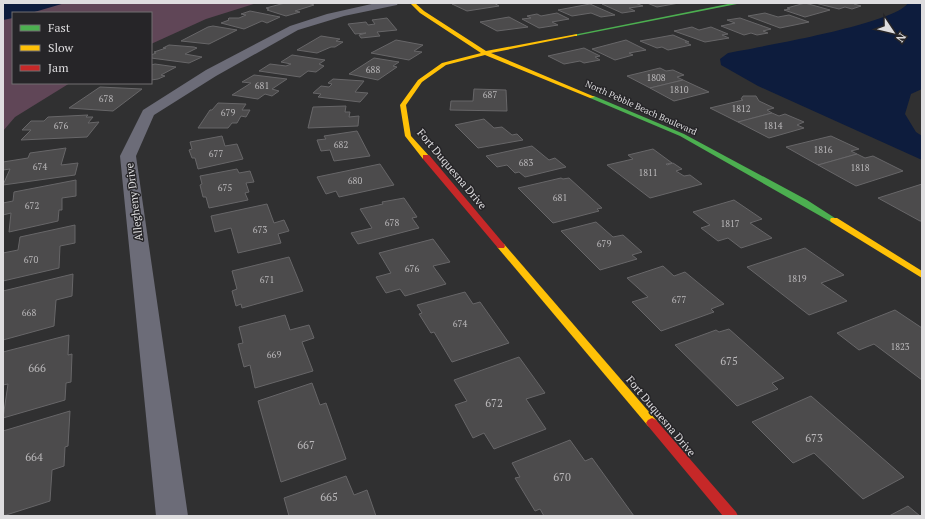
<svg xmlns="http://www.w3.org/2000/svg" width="925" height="519" font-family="'PT Serif',serif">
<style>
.green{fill:#604657}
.water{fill:#0d1c3d}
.building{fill:#4c4b4c;stroke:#676668}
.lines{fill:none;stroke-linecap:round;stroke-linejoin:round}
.street{fill:#6c6c78;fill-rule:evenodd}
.fast{fill:#4caf50;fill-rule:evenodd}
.slow{fill:#ffc107;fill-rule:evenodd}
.jam{fill:#c62828;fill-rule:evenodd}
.labels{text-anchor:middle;stroke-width:3;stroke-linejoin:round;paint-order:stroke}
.number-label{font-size:9px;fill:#bab8ba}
.far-street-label{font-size:9px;fill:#dedddf;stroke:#262528}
.street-label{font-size:11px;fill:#dedddf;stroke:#262528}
.near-number-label{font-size:11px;fill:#bab8ba}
</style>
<rect width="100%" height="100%" fill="#303031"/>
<!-- green -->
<polygon class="green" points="3,3 257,3 206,19 151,44 151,13 13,13 13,83 70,83 15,117 3,131"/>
<!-- water -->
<g class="water">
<polygon points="3,3 65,3 31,13 13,13 13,18 3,20"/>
<path d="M 908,3 L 922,3 L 922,89 L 911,94 L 905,114 L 916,132 L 922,136 L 922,160 L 758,86 L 721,65 L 720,59 L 728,53 C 758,47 895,24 908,3 Z"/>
</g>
<!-- building -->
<g class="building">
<polygon points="285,3 308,3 314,5 295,11 300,12 286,16 267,10 269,9 266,8"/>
<polygon points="462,3 494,3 499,6 467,11 452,4"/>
<polygon points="609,3 635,3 643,6 629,8 635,11 622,13 602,4"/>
<polygon points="647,3 679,3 657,7"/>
<polygon points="805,3 830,10 805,17 784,10 790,9 787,8"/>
<polygon points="815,3 856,3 854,4 861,6 852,9 845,7 839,9"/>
<polygon points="590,4 615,15 601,17 591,13 572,16 558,10"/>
<polygon points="250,11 280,17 267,23 262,21 244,29 221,23 229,20 228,19 229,18 239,18 246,15 241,14"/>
<polygon points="557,13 569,19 552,22 558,25 539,28 522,19 531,18 527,16 537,14 541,16"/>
<polygon points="765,13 778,17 789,15 809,22 780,28 748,16"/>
<polygon points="509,17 528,27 497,31 480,22"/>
<polygon points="387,18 397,30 377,32 380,36 361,38 359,35 366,33 355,34 348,24 366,22 368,25 375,24 372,20"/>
<polygon points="740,18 771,29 763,31 768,33 757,35 751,33 744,35 721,26 735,23 727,20"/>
<polygon points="213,26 237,30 209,44 181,41 208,27"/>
<polygon points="692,27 699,30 711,27 728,34 722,35 729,38 705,42 674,31"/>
<polygon points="673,35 689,42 685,42 691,45 668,50 662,47 657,48 640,41"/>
<polygon points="321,36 340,39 336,41 343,42 335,47 331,47 317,53 297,50"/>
<polygon points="396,40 423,45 414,51 422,52 409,60 371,53"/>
<polygon points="626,40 646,50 629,53 633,55 615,60 592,49"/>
<polygon points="169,45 194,47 197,48 185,54 202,57 189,63 151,58 151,55 156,53 154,52 166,48 163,48"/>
<polygon points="584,48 600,56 595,57 600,60 584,63 580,61 564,64 548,56"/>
<polygon points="292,55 325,60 319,64 324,66 316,72 308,71 300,77 259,71 270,64 286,66 291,64 281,62"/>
<polygon points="374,58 399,62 393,66 397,67 378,80 349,74"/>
<polygon points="155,64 176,67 161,75 165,76 158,79 151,80 151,65"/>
<polygon points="660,68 666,71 673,70 684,75 677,77 683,80 650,88 627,76"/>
<polygon points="254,75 287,79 272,89 279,91 272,96 265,94 258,99 232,95 251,83 242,82"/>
<polygon points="333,79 364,81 355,92 368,93 360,102 318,97 321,94 313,93 321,86 329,87 332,84 328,83"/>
<polygon points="683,80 709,92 674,101 650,88"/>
<polygon points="100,87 142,89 113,111 69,108"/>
<polygon points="474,89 506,90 507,111 450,110 451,101 473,101"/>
<polygon points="743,96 756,96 759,101 774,108 767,110 772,113 738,122 710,108 743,100 741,99"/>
<polygon points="218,103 246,104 242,110 250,110 246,117 241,116 237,123 232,123 228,128 198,128 210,110 212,110"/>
<polygon points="346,106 345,112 350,112 349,117 359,116 358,126 308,128 313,107"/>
<polygon points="772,113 779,116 785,114 804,122 797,125 804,128 769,138 738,122"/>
<polygon points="88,115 86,117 93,117 88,123 99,122 87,137 21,140 31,130 22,130 31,121 44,121 48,117"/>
<polygon points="484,119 494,128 502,127 512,135 517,134 523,140 478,148 455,125"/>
<polygon points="357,131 370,156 334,161 330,150 321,151 317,140 326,139 324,136"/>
<polygon points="222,136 225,146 237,144 243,159 198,169 195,158 192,158 189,150 192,149 190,142"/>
<polygon points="831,136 859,149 851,151 857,154 818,165 786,147"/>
<polygon points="532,146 549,160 555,158 566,167 525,177 519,172 515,173 507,165 497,167 486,156"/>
<polygon points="66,148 61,165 78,163 75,175 3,185 10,169 3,170 3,162 28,158 30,153"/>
<polygon points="653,149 672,163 666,164 667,165 673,163 682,169 676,171 684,176 690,175 702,184 650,198 607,165 633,159 628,155"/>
<polygon points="857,154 865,158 873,156 903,171 856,186 818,165"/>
<polygon points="380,164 394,185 339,197 336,191 326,194 317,177"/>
<polygon points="237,169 239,173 250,171 254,182 246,183 249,192 245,193 248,200 209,208 206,197 203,197 200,185 202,184 200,176"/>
<polygon points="561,178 563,179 569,178 602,208 597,209 599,211 553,223 518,188"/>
<polygon points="76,180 76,196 62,198 62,210 59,210 58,221 9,232 11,213 3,215 3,203 13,201 14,192"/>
<polygon points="922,184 922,221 920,221 878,198"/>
<polygon points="404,198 417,217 412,218 419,228 358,244 351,233 372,228 360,209 383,204 382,202"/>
<polygon points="734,200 762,219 750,223 772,238 741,248 728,238 718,241 701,228 710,225 693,212"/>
<polygon points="267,204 274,223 284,220 289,231 278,234 281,243 238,253 231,228 215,232 211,216"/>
<polygon points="596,222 613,237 623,235 642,252 632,255 637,259 600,270 561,231"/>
<polygon points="75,225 75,243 60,246 59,268 3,281 3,253 18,250 20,237"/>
<polygon points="433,239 450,262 433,266 446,284 405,296 400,289 386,293 376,277 391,273 379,253"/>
<polygon points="805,248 844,275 821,283 847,301 809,315 747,267"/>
<polygon points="289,257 303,291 242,308 241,304 236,306 232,291 237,289 232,271"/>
<polygon points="663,266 674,276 685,272 724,304 711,309 714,312 661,331 632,302 648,297 627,278"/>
<polygon points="73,274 72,296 56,300 54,326 3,340 3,291"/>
<polygon points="465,292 473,304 480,302 509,343 452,362 434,332 431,333 419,314 422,313 417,305"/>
<polygon points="895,310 922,328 922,380 874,344 859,350 837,333"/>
<polygon points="285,315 290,330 309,325 314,338 302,342 313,371 255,388 250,365 244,367 238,344 243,343 239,327"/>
<polygon points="729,329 784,378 772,383 778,389 737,406 675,345 716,330 719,332"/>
<polygon points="69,335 68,355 72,354 71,382 66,383 65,400 3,418 8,384 3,385 3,352"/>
<polygon points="519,357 545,393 526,399 546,429 494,449 484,433 473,438 455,405 467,401 454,380"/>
<polygon points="312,383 320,405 326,403 346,459 281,482 258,401"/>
<polygon points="811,396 904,477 863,499 814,453 793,463 752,422"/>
<polygon points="70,411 68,446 65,447 64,466 52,470 50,501 3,516 3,431"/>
<polygon points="570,440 585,461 592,458 634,516 544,516 540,509 535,511 515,478 520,477 512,463"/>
<polygon points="346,476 354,495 367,490 376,516 289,516 284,498"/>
<polygon points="908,506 920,516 889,516"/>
</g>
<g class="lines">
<!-- street -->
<polygon class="street" points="376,3 398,3 397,5 344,16 298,30 216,76 154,115 136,156 188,516 156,516 120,156 143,110 206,70 290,26 327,14"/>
<!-- fast -->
<g class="fast">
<polygon points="733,3 742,3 575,36 573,35"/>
<polygon points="590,96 594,96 684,134 807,200 838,220 837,222 831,222 680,136 590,98"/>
</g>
<!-- slow -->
<g class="slow">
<polygon points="410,3 415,3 424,11 486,51 577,34 577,36 575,36 491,53 595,97 590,98 485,55 446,65 422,82 406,105 411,136 430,157 426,159 423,159 405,136 400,105 418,80 442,63 481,53 420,13"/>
<polygon points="831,218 837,218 922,271 922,278 831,222 830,220"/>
<polygon points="501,243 504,244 656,420 658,423 656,426 652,428 648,426 498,248 497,246"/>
</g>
<!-- jam -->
<g class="jam">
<polygon points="423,155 429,155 504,244 505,246 504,248 498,248 423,159"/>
<polygon points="652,418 656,420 736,512 738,516 723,516 648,426 646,423 648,420"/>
</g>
</g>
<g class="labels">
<!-- number labels -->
<g class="number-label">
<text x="373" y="73">688</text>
<text x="656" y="81">1808</text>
<text x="262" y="89">681</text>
<text x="679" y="93">1810</text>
<text x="490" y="98">687</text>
<text x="106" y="102">678</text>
<text x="741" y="112">1812</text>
<text x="228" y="116">679</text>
<text x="61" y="129">676</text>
<text x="773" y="129">1814</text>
<text x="341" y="148">682</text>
<text x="823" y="153">1816</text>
<text x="216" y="157">677</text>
<text x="526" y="166">683</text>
<text x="40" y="170">674</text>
<text x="860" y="171">1818</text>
<text x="648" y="176">1811</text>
<text x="355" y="184">680</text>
<text x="225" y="191">675</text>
<text x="560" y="201">681</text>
<text x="32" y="209">672</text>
<text x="392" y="226">678</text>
<text x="730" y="227">1817</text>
<text x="260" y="233">673</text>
<text x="604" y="247">679</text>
<text x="31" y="263">670</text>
<text x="412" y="272">676</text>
<text x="797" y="282">1819</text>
<text x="267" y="283">671</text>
<text x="679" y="303">677</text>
<text x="29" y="316">668</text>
<text x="460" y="327">674</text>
<text x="900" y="350">1823</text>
<text x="274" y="358">669</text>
</g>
<!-- far-street labels -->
<g class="far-street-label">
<text transform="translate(641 108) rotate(24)" y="3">North Pebble Beach Boulevard</text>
</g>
<!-- street labels -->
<g class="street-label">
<text transform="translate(452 169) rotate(50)" y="4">Fort Duquesna Drive</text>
<text transform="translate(134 202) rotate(-97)" y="4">Allegheny Drive</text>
<text transform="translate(661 416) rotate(50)" y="4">Fort Duquesna Drive</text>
</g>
<!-- near-number labels -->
<g class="near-number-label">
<text x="729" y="365">675</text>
<text x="37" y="372">666</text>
<text x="494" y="407">672</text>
<text x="814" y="442">673</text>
<text x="306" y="449">667</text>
<text x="34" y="461">664</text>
<text x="562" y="481">670</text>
<text x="329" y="501">665</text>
</g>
</g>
<!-- border -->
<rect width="925" height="519" fill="none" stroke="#dedddf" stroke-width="8"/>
<!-- legend -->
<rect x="12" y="12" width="140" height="72" fill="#262528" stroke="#706f71"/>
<rect x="20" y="25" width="20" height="6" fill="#4caf50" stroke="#706f71"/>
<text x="48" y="32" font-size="12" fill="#dedddf">Fast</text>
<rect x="20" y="45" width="20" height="6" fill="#ffc107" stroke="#706f71"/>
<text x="48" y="52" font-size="12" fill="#dedddf">Slow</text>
<rect x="20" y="65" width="20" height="6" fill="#c62828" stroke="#706f71"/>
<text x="48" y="72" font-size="12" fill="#dedddf">Jam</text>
<!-- north arrow -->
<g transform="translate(893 32) rotate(125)" stroke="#262528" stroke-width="3" paint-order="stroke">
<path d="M0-3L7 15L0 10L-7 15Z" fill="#dedddf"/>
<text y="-6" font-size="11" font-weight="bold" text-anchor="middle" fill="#dedddf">N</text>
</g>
</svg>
